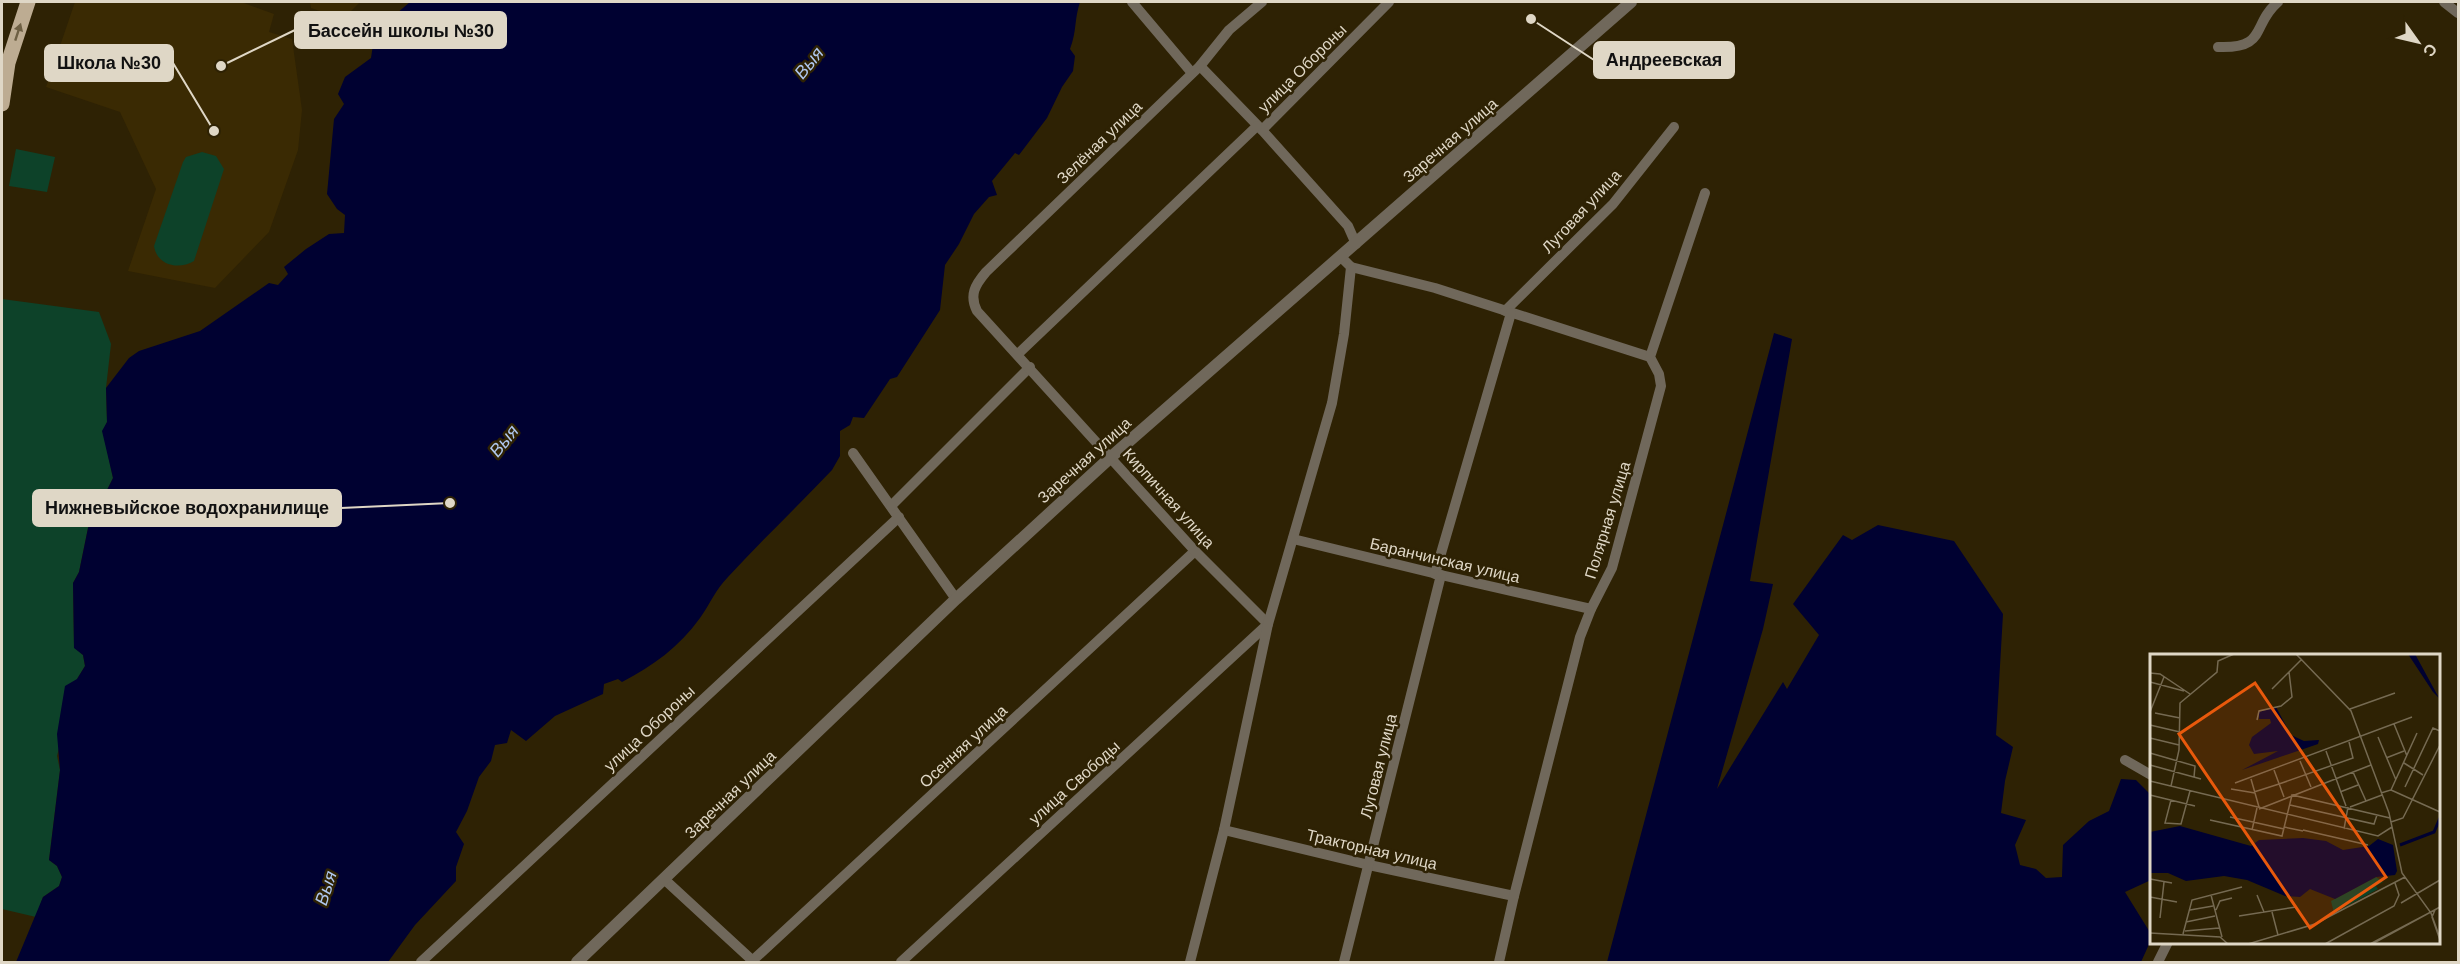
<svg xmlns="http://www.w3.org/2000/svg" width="2460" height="964" font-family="Helvetica,sans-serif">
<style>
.built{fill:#3a2a03}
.green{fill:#0d4229}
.water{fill:#000131}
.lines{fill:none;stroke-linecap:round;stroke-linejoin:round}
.minor{stroke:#70685b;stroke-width:10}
.tertiary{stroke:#70685b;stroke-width:12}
.primary{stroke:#bdac92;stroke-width:15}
.oneway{fill:#6e6044}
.labels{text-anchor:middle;stroke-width:5;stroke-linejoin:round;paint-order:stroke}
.street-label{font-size:16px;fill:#dfd7c6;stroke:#2e2204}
.water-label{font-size:18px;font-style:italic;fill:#afc7ee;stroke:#2e2204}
.inset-river{fill:none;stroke:#000131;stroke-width:3}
.inset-road{fill:none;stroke:#756a52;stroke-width:1.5}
.view{fill:#e8590c;fill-opacity:0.15;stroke:#e8590c;stroke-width:3}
.inset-edge{fill:none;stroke:#dfd7c6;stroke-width:3}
.leader{fill:none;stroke:#dfd7c6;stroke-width:2}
.callout-dot{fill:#dfd7c6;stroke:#2e2204;stroke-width:2}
.callout{fill:#dfd7c6;stroke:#dfd7c6;stroke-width:2}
.callout-label{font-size:18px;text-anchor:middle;font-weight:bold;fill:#111}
</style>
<rect width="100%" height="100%" fill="#2e2204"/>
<!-- built -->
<g class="built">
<polygon points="75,2 241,2 274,14 269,32 292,39 302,110 298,150 269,232 215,288 128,271 156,189 120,112 46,87"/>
<polygon points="310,2 360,2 343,19 311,8"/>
</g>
<!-- green -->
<g class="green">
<polygon points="16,149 55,157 47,192 9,186"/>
<path d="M 202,152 L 216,156 L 224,169 L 194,261 C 179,270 157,266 154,246 L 183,162 L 186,157 Z"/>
<polygon points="2,299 99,312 111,344 106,388 107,422 103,431 113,478 88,528 79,572 73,583 74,647 83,655 85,666 77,679 57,756 60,770 49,860 57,866 62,877 59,886 43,897 36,917 2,909"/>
</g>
<!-- water -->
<g class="water">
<path d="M 410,2 L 1080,2 C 1074,20 1077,31 1070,49 L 1075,56 L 1073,71 L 1062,87 L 1047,118 L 1019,155 L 1015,153 L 992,181 L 997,195 L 989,197 L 974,214 L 959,244 L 945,265 L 940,310 L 897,377 L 890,379 L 864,418 L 853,417 L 850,425 L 840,431 L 840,456 L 832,470 C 798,506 762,540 728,577 C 716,589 710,604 700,618 C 679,647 653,666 622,682 L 618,679 L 604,684 L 603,694 L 555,716 L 526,741 L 511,730 L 507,743 L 495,745 L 491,761 L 479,777 L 467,811 L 456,832 L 464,844 L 456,867 L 456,881 L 415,925 L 388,962 L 16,962 L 43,897 L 59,886 L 62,877 L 57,866 L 49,860 L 60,770 L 57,734 L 65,686 L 77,679 L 85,666 L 83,655 L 74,648 L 73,583 L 79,572 L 88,528 L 113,478 L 102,431 L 107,422 L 106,388 L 129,358 L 139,351 L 200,331 L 269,283 L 278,285 L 288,274 L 284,267 L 306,249 L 329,234 L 344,233 L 345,215 L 337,209 L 327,194 L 334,119 L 344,104 L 338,94 L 345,77 L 371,58 L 375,32 Z"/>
<polygon points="1774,333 1792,339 1750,581 1773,584 1763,629 1717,789 1783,682 1787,689 1819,635 1793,604 1843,535 1852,540 1878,525 1954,541 2003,614 1996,735 2013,747 2005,781 2001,813 2026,820 2015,845 2020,865 2036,869 2046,878 2062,877 2063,845 2089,821 2109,811 2121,779 2136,780 2151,795 2151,880 2125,892 2151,934 2151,940 2141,962 1607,962"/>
</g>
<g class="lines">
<!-- minor -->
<g class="minor">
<polyline points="1132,2 1192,73"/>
<polyline points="2444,2 2458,13"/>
<path d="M 2218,47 C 2268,49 2251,25 2278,2"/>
<polyline points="1200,66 1262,130 1348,226 1356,244"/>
<polyline points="1262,130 1389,2"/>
<polyline points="1351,267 1435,288 1650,357"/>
<polyline points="1505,311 1613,204 1674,127"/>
<polyline points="1018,354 1257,126"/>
<polyline points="853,453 956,599"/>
<polyline points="891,506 1030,367"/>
<polyline points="1293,539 1441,575 1591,609"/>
<polyline points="1435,574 1511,313"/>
<polyline points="2125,760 2151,775"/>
<polyline points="1224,830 1369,865 1514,896"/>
<polyline points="664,879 754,962"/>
<polyline points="421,962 899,517"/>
<polyline points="751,962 1195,551"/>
<path d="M 901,962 L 1268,624 L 1195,551 L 977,311 C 969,295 975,285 986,272 L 1200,66 L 1229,30 L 1262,2"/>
<polyline points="1190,962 1224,830 1268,624 1332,403 1344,334 1351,267 1341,257"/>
<polyline points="1344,962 1441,575"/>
<polyline points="1499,962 1514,896 1580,637 1591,609 1612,568 1661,386 1659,374 1650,357 1705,193"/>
<polyline points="2158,962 2168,942"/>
</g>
<!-- tertiary -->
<polyline class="tertiary" points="577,962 956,599 1111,457 1631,2"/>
<!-- primary -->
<polyline class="primary" points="2,104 8,63 28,2"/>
</g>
<!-- one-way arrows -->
<defs><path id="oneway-solid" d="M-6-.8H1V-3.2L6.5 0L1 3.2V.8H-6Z" transform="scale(1.5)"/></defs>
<use class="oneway" href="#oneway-solid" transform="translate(18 32) rotate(-72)"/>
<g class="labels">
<!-- street labels -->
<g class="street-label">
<text transform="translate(1302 68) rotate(-45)" y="6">улица Обороны</text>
<text transform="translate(1450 140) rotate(-41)" y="6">Заречная улица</text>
<text transform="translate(1099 142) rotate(-44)" y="6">Зелёная улица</text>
<text transform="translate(1581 211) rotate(-47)" y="6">Луговая улица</text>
<text transform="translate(1084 460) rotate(-42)" y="6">Заречная улица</text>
<text transform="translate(1169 498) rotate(48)" y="6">Кирпичная улица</text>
<text transform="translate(1607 520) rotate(-73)" y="6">Полярная улица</text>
<text transform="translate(1445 560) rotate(13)" y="6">Баранчинская улица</text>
<text transform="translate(649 728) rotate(-43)" y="6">улица Обороны</text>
<text transform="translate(963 746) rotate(-43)" y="6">Осенняя улица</text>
<text transform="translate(1378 766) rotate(-76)" y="6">Луговая улица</text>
<text transform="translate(1074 782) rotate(-42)" y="6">улица Свободы</text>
<text transform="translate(730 794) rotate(-44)" y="6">Заречная улица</text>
<text transform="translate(1372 849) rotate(13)" y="6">Тракторная улица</text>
</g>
<!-- water labels -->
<g class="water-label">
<text transform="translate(809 63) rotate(-51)" y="6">Выя</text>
<text transform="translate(504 441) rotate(-51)" y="6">Выя</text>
<text transform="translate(326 888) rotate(-72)" y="6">Выя</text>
</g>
</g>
<!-- overview -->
<g transform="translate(2150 654)">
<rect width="290" height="290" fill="#2e2204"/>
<path d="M 226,223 L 233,228 L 226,232 L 228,235 L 184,259 L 181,247 Z" fill="#0d4229"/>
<path d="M 258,0 L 265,0 L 289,44 L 283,38 ZM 126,53 L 141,81 L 154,87 L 169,86 L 168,90 L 92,116 L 128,97 L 104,100 L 99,91 L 102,83 L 121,69 L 120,65 L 109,65 L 109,58 ZM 30,172 L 101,192 L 109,186 L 153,184 L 176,187 L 193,196 L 219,192 L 228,185 L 243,191 L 247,217 L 245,221 L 226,223 L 185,245 L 160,235 L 150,243 L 135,242 L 97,226 L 74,222 L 36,227 L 18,219 L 0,219 L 0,178 Z" fill="#000131"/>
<path class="inset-river" d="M 250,191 L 284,178 L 290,164"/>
<path class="inset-road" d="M 146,0 L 201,57 L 239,159 L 252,219 L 281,259 L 290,284M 0,19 L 10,20 L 40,40M 0,28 L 34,37M 122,35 L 152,5M 200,55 L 245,39M 0,58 L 14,23M 5,59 L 30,64M 107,66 L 109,57 L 131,52 L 142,43 L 139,18M 244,70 L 257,102M 0,71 L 30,78M 228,83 L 246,126M 0,84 L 29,91M 176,97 L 196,152M 0,99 L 45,112 L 44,123M 236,104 L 254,97M 150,107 L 161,133M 254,109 L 273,121M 0,111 L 51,125M 124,116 L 134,143M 203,118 L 216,147M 101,125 L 109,153M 0,127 L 228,182 L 242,173M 85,129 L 262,63M 129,130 L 203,104 L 199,88M 21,132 L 29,96 L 30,49 L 67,18 L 68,7 L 84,0M 255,133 L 283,74 L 290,77M 81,135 L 105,139M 241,136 L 290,158M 104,138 L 129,130M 190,138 L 208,131M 231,139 L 241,136 L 267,79M 0,141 L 45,152M 21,146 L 15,169 L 31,170 L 40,137M 140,151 L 224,170 L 227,161M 200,153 L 232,141M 109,155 L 221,111M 80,163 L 103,168M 60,166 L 132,182 L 142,141 L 240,164M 103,168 L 134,175M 241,168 L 253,164 L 290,91M 134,173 L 153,177M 194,175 L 198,153M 102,176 L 107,154M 153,176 L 218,191M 0,225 L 22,229M 61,241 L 72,283M 107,241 L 114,258M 0,243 L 27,248M 251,249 L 290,226M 40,256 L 63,252M 66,256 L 70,247 L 82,244M 285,256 L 282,263 L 290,286M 122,258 L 128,281M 89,262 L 146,253M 10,264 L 14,228M 36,268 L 65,262M 35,277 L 69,274M 0,279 L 70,283 L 78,290M 33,280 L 42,246 L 92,233M 98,290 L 165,270 L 255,223M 175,290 L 244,252 L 249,241 L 245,229M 220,290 L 279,259M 222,290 L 290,253"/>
<path class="view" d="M 105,29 L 236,223 L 160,274 L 29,80 Z"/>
<rect width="290" height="290" class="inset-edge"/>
</g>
<!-- callouts -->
<path class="leader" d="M221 66L295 30M1531 19L1594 60M214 131L173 63M450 503L341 508"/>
<g class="callout-dot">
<circle cx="221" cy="66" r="6"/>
<circle cx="1531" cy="19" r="6"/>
<circle cx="214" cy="131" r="6"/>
<circle cx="450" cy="503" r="6"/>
</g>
<g class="callout">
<rect x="295" y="12" width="211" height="36" rx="6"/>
<rect x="1594" y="42" width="140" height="36" rx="6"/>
<rect x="45" y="45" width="128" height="36" rx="6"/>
<rect x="33" y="490" width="308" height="36" rx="6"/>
</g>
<g class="callout-label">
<text x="401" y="37">Бассейн школы №30</text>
<text x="1664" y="66">Андреевская</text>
<text x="109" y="69">Школа №30</text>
<text x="187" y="514">Нижневыйское водохранилище</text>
</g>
<!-- border -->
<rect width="2460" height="964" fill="none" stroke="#dfd7c6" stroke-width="6"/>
<!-- north arrow -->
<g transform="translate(2418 42) rotate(124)" stroke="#2e2204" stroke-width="4.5" paint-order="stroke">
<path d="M0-4.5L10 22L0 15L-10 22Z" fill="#dfd7c6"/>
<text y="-9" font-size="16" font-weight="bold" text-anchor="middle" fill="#dfd7c6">С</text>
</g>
</svg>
